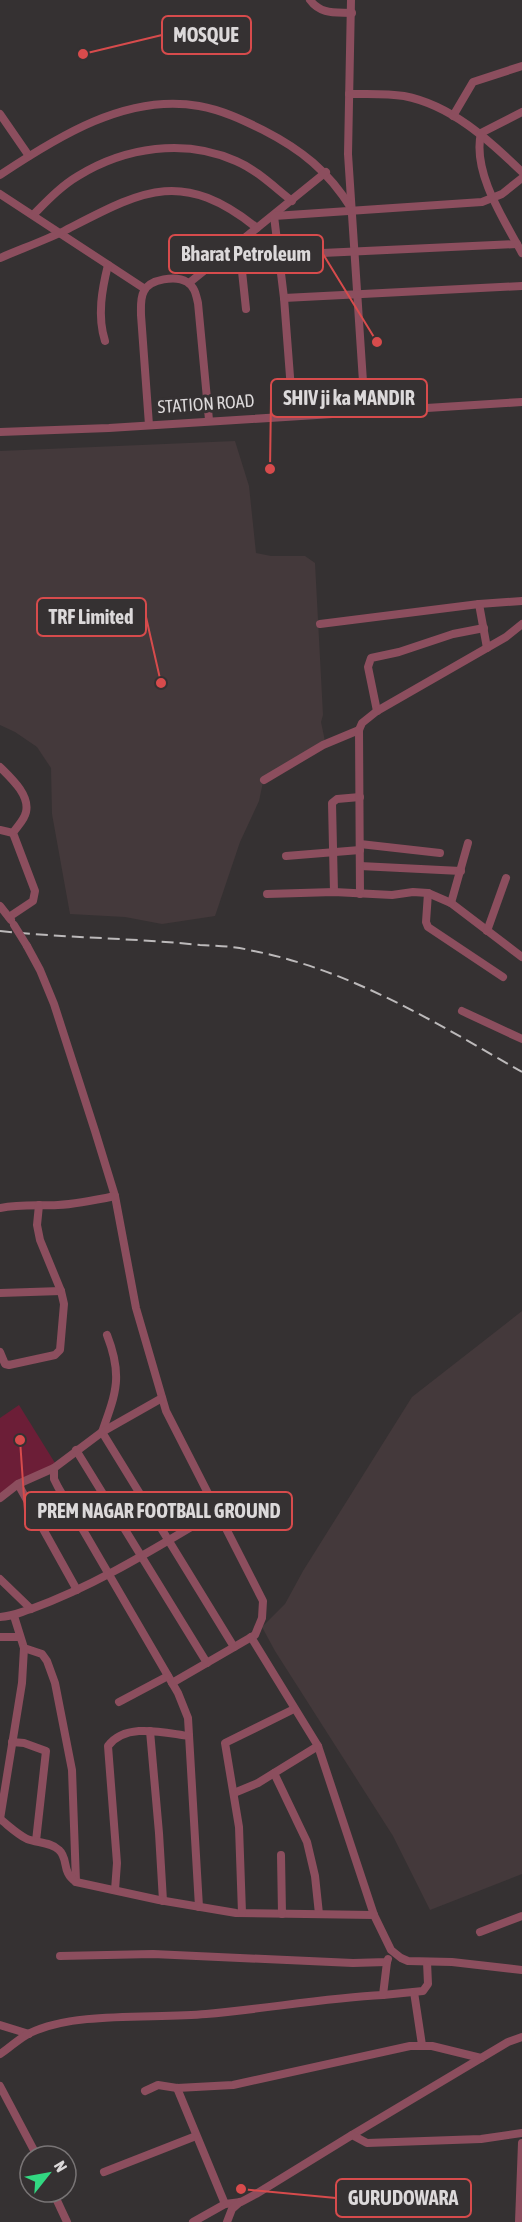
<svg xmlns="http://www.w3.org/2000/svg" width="522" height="2222" font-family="'Asap Condensed',sans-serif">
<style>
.built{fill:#44393b}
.green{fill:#6c1e37}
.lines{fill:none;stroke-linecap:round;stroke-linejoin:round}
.street{stroke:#8c4e5e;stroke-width:8}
.rail{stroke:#bcb9ba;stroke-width:2;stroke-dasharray:12 6;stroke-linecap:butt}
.street-bridge{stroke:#8c4e5e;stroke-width:8}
.labels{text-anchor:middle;stroke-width:6;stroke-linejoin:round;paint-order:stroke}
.street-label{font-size:18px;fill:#dcd9da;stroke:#353132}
.leader{fill:none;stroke:#d74b4c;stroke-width:2}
.callout-dot{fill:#d74b4c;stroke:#353132;stroke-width:2}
.callout{fill:#353132;stroke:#d74b4c;stroke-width:2}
.callout-label{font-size:20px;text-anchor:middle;font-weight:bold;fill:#dcd9da}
</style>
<rect width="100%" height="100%" fill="#353132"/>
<!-- built -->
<g class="built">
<polygon points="235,441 249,486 256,553 271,556 305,556 315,563 323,715 321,722 326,746 263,782 259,801 240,842 215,916 162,924 125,917 70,914 52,814 51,768 37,747 15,732 0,725 0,451"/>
<polygon points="522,1311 522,1874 430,1910 393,1836 275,1651 262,1627 285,1604 303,1571 412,1397"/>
</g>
<!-- green -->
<polygon class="green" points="19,1405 55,1463 0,1501 0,1418"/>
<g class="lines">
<!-- street -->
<g class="street">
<path d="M 310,0 C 321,15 336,12 352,13"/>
<polyline points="351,0 348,154 365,412"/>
<path d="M 349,94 C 367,94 386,93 404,96 C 451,105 489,140 522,172"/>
<path d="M 522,112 L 481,133 C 472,172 504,220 522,253"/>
<polyline points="0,114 29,156"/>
<polyline points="453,116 473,82 522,66"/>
<path d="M 0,175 C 57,137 127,93 199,106 C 222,110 243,120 263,130 C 302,150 328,171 351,208"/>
<polyline points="0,194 145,289"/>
<path d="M 33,215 C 47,201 61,186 78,176 C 125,147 185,138 236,161 C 257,170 274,187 292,201"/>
<polyline points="239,243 246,309"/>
<polyline points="279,255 517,244"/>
<path d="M 0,258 C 21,249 43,241 64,231 C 142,191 180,167 257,228"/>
<polyline points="189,283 326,172"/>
<polyline points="284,298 522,286"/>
<path d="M 105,341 C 97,316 102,289 108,265"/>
<polyline points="293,416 284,298 274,216 482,202 502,194 522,178"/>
<path d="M 149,425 L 141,315 C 141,307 140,298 144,291 C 150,279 176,275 187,282 C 195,287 196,295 198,303 L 209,420"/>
<polyline points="0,432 109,428 522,402"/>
<polyline points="479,604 487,648"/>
<polyline points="320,624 479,604 522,601"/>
<polyline points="377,711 368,667 371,658 399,652 453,634 484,628"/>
<path d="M 0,767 C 11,778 30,795 26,812 C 24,821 17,826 13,833 L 35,891 L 33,901 L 9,917"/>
<polyline points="264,780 323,745 359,730"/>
<polyline points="0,830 13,833"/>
<polyline points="360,844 440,853"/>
<polyline points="286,856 360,850"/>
<polyline points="360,866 461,871"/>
<polyline points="334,892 332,803 337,799 360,797"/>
<polyline points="428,893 426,922 428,927 503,977"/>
<polyline points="267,894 334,892 392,895 413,892 428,893 451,903 522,957"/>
<polyline points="360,894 359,730 362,723 377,711 506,637 522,624"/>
<polyline points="451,903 468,843"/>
<polyline points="0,906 11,920"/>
<polyline points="487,931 506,878"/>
<polyline points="27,946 40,970 54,1004 95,1131 115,1196 136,1308 166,1411 263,1601 262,1618 255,1635 172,1683"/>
<polyline points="462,1011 522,1039"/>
<path d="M 0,1208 C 19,1204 38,1206 58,1205 C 77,1204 96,1200 115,1196"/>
<polyline points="0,1293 61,1291"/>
<path d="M 107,1335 C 123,1376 116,1393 102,1432 L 234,1647"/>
<polyline points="0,1352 5,1364 9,1365 55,1355 60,1350 64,1304 61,1291 40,1240 37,1225 39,1205"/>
<polyline points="162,1398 102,1432 54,1468 54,1479 58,1487 178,1693 188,1718 199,1907"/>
<polyline points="76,1450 207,1663"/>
<polyline points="18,1484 77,1590"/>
<polyline points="0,1498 18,1484 54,1468"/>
<polyline points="0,1579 31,1609"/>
<polyline points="14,1616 24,1648 42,1654 47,1661 55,1683 72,1770 76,1882"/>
<path d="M 0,1617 C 14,1616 18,1613 31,1609 C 97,1585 157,1547 218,1511"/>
<polyline points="0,1637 19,1637"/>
<polyline points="251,1637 318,1746 374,1915 391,1950 401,1958 408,1961 452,1962 522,1970"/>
<polyline points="119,1702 168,1676"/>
<polyline points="150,1731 159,1833 163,1901"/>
<polyline points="12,1742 24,1743 46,1751 36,1841"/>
<polyline points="274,1773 307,1842 315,1876 319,1914"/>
<polyline points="234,1793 258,1783 318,1746"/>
<path d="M 0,1819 C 9,1826 17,1834 27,1839 C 37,1843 51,1842 59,1850 C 69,1859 61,1872 76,1882 L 159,1900 L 236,1913 L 374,1915"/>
<polyline points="0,1819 22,1683 24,1648"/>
<polyline points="281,1855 282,1914"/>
<path d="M 115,1890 L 117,1863 L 108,1746 C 126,1722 164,1733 189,1736"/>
<polyline points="242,1913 239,1827 225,1743 294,1709"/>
<polyline points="480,1932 522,1916"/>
<polyline points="60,1956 153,1954 353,1963 387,1962 388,1959"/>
<polyline points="414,1992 422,2045"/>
<polyline points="383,1995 423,1991 428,1984 427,1962"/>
<polyline points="0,2025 29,2034"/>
<path d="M 0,2054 C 10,2048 19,2038 30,2033 C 75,2011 155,2019 206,2014 C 265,2009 324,1998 383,1995 L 387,1962"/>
<polyline points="0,2086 37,2156"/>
<polyline points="177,2088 225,2204"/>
<polyline points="145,2091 158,2085 177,2088 233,2085 410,2046 432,2046 481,2058"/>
<polyline points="352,2135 508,2042 522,2037"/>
<polyline points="104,2172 196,2136"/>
<polyline points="53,2192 67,2222"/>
<polyline points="193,2222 225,2204 241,2202 256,2194 352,2135 367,2143 481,2139 522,2133"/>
<polyline points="227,2222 232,2209 240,2202"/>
<polyline points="519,2222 522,2143"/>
</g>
<!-- rail -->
<path class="rail" d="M 0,931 C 66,938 133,938 200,945 C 216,946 233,946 249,950 C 349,969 435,1022 522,1072"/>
<!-- street-bridge -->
<polyline class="street-bridge" points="14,925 27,946"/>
</g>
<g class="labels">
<!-- street labels -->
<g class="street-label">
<text transform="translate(206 404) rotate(-4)" y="6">STATION ROAD</text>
</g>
</g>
<!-- callouts -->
<path class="leader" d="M83 54L162 35M377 342L323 254M270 469L271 398M161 683L146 617M20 1440L25 1511M241 2189L336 2198"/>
<g class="callout-dot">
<circle cx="83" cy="54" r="6"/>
<circle cx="377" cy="342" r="6"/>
<circle cx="270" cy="469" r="6"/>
<circle cx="161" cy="683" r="6"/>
<circle cx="20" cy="1440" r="6"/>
<circle cx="241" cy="2189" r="6"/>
</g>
<g class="callout">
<rect x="162" y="16" width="89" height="38" rx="6"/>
<rect x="169" y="235" width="154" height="38" rx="6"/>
<rect x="271" y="379" width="156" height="38" rx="6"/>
<rect x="37" y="598" width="109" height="38" rx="6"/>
<rect x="25" y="1492" width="267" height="38" rx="6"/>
<rect x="336" y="2179" width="135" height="38" rx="6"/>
</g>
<g class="callout-label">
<text x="206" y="42">MOSQUE</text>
<text x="246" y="261">Bharat Petroleum</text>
<text x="349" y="405">SHIV ji ka MANDIR</text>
<text x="91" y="624">TRF Limited</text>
<text x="159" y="1518">PREM NAGAR FOOTBALL GROUND</text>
<text x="403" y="2205">GURUDOWARA</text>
</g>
<!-- north arrow -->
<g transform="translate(48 2174) rotate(59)"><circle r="28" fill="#353132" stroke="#787475" stroke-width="1.5"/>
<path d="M0-4.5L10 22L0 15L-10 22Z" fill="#32d882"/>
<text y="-9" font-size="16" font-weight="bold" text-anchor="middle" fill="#dcd9da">N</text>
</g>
</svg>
